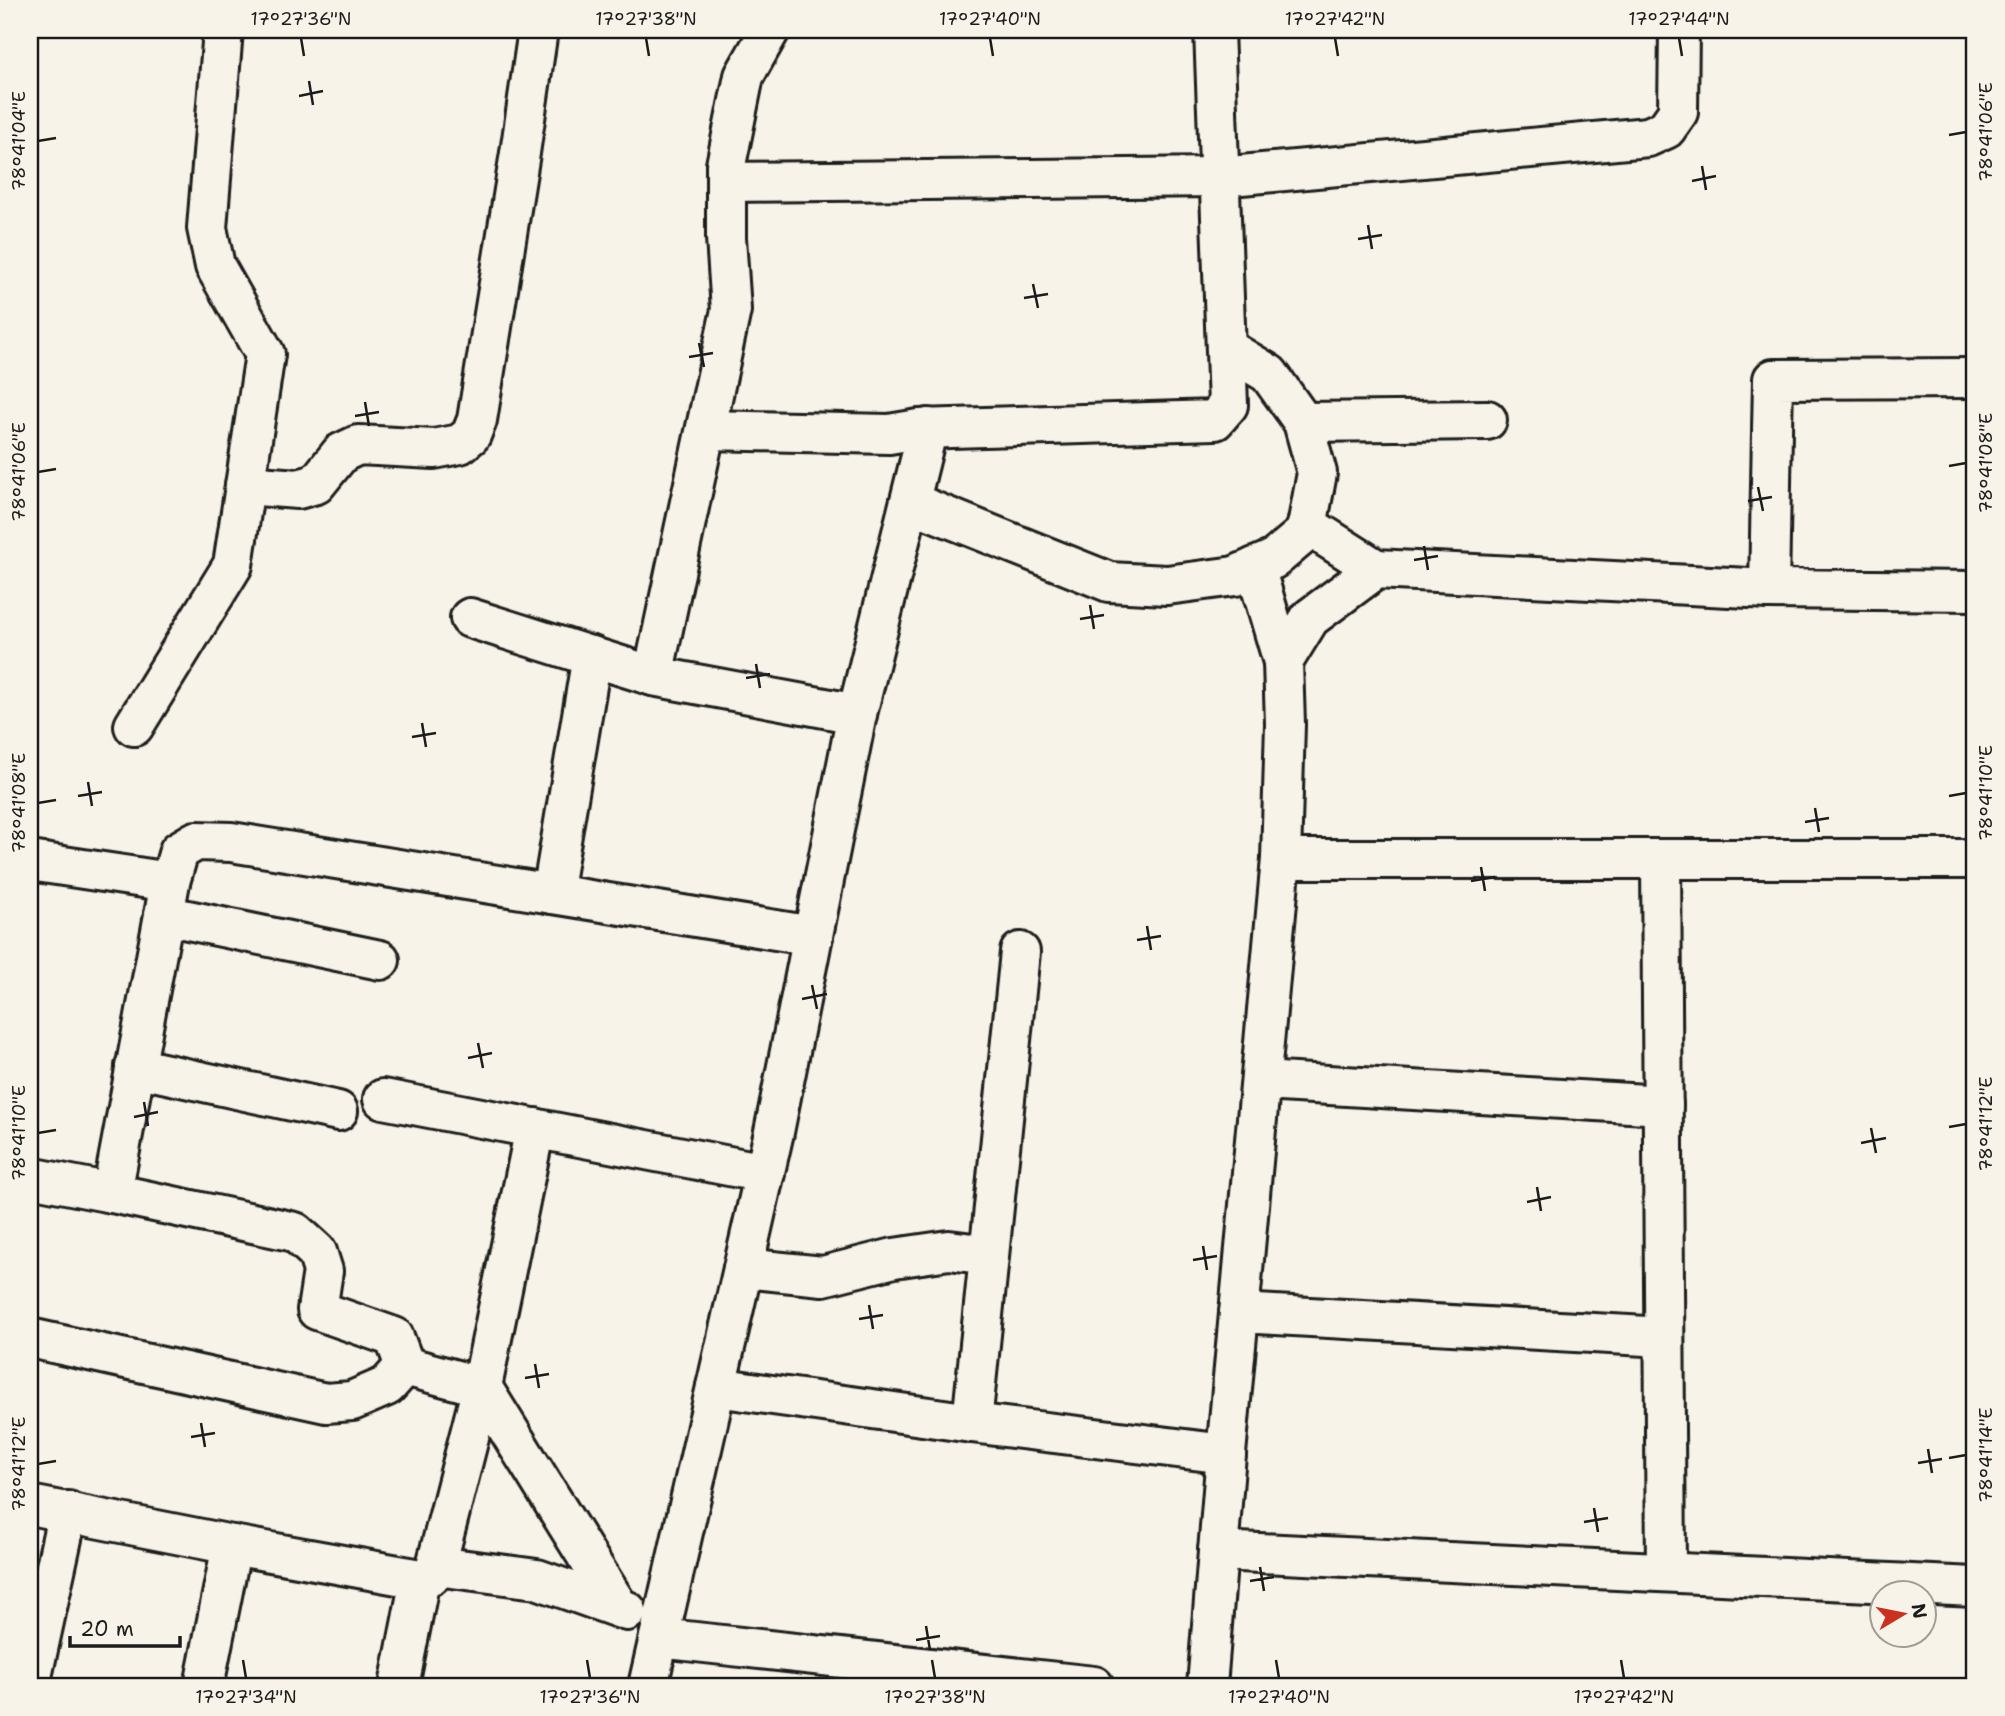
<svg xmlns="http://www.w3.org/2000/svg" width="2005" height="1716" font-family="'Shantell Sans',sans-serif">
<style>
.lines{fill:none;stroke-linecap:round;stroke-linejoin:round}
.minor-casing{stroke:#1c1c1c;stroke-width:44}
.minor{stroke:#f7f3e8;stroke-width:38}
.ticks{fill:none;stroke:#1c1c1c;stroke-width:2.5}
.neatline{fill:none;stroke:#1c1c1c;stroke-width:2.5}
.ticks-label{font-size:18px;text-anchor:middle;fill:#1c1c1c}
</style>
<rect width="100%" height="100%" fill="#f7f3e8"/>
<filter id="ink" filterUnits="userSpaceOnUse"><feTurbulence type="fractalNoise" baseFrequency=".0143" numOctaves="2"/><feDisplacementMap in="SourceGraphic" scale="14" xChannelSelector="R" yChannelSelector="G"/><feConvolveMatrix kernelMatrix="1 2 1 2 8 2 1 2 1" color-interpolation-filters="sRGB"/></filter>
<g filter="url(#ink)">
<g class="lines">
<defs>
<g id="minor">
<polyline points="726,182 1220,177 1648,137 1666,129 1678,112 1679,30"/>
<polyline points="1303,422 1487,420"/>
<polyline points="706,430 889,434 919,429 1215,420 1228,405 1214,30"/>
<polyline points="245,485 298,489 316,484 341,453 358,445 434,449 460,444 471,435 477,420 520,153 538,30"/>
<polyline points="910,502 1109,582 1167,585 1235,576 1274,559 1306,532 1317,473 1303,422 1269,374 1226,348"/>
<polyline points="1307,525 1376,569"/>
<polyline points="1255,567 1283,662"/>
<polyline points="1769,589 1773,379 1975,378"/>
<polyline points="470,618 653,676 857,714"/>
<polyline points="653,676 731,310 726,238 726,165 744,76 770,30"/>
<polyline points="134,726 233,565 265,354 215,266 207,228 223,30"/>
<polyline points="1281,859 1975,859"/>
<polyline points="1661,859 1666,1572"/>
<polyline points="30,861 170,882"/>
<polyline points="552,894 592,656"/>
<polyline points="164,915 380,960"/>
<polyline points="135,1067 338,1111"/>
<polyline points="1261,1081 1663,1105"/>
<polyline points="383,1099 765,1173"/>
<polyline points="30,1177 112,1193"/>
<polyline points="743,1268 823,1276 894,1258 949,1250 989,1255"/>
<polyline points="1239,1313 1664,1337"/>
<polyline points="30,1338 326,1403 352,1401 387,1386 405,1366"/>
<polyline points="716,1387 972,1423 1226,1454"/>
<polyline points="972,1423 1020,952"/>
<polyline points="30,1505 232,1545 420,1579 431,1575 436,1566 482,1387 535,1128"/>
<polyline points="1218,1551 1975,1587"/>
<polyline points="436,1566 537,1579 627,1611"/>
<polyline points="619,1608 482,1387 405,1366 394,1337 317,1310 323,1271 317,1252 295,1232 112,1193 164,915 170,882 179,851 196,841 231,842 813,936"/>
<polyline points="659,1638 1094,1686"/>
<polyline points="30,1686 68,1511"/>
<polyline points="204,1686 232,1545"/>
<polyline points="399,1686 420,1579"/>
<polyline points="648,1686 774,1132 857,714 928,428"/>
<polyline points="1207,1686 1226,1454 1281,859 1285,724 1283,662 1310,618 1376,569 1769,589 1975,591"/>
</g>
</defs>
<!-- minor casing -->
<use href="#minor" class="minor-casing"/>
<!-- minor -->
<use href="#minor" class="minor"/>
</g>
</g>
<!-- ticks -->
<path class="ticks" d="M 301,38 L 304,56M 646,38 L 649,56M 990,38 L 993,56M 1335,38 L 1338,56M 1679,38 L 1682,56M 309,81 L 313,105M 299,96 L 323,91M 1949,135 L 1966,132M 38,141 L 56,138M 1702,166 L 1706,190M 1692,181 L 1716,176M 1368,225 L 1372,249M 1358,239 L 1382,235M 1033,284 L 1038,308M 1024,298 L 1048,294M 699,343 L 704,367M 689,357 L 713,353M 365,402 L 369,426M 355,416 L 379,412M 1949,466 L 1966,463M 38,472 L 56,469M 1758,487 L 1763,511M 1748,501 L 1772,497M 1424,546 L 1428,570M 1414,560 L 1438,556M 1090,605 L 1094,629M 1080,619 L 1104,615M 756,664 L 760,688M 746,678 L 770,674M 422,723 L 426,747M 412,737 L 436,733M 88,782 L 92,806M 78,796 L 102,792M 1949,796 L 1966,793M 38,803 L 56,800M 1815,808 L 1819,832M 1805,822 L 1829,818M 1481,867 L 1485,891M 1471,881 L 1495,877M 1147,926 L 1151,950M 1137,940 L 1161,936M 812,985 L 817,1009M 802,999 L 827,994M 478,1043 L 483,1068M 468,1058 L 492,1053M 144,1102 L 148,1126M 134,1117 L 158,1112M 1949,1127 L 1966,1124M 1871,1128 L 1876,1153M 38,1133 L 56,1130M 1861,1143 L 1886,1138M 1537,1187 L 1541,1211M 1527,1202 L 1551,1197M 1203,1246 L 1207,1270M 1193,1260 L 1217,1256M 869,1305 L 873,1329M 859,1319 L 883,1315M 535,1364 L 539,1388M 525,1378 L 549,1374M 201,1423 L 205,1447M 191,1437 L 215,1433M 1928,1449 L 1932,1473M 1949,1458 L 1966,1455M 1918,1463 L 1942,1459M 38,1464 L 56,1461M 1594,1508 L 1598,1532M 1584,1522 L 1608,1518M 1260,1567 L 1264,1591M 1250,1581 L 1274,1577M 926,1626 L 930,1650M 916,1640 L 940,1636M 243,1660 L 246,1678M 587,1660 L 590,1678M 932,1660 L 935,1678M 1276,1660 L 1279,1678M 1621,1660 L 1624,1678"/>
<!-- margin -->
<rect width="2005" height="1716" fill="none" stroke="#f7f3e8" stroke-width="77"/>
<!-- north arrow -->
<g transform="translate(1903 1614) rotate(80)"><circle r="33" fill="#f7f3e8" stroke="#9f9d96" stroke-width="2"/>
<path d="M0-5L12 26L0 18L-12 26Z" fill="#c8321e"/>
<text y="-10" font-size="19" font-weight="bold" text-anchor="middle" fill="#1c1c1c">N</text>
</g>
<!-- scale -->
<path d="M70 1636v10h110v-10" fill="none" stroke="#1c1c1c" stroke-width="3.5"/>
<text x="80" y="1636" font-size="21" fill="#1c1c1c" stroke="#f7f3e8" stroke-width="5" paint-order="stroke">20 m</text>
<rect x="38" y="38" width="1928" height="1640" class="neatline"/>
<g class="ticks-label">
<text x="301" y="25">17°27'36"N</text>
<text x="646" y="25">17°27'38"N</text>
<text x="990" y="25">17°27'40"N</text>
<text x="1335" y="25">17°27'42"N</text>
<text x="1679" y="25">17°27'44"N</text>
<text transform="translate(1986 132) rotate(-90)" y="6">78°41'06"E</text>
<text transform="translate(19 141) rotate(-90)" y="6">78°41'04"E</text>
<text transform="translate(1986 463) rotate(-90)" y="6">78°41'08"E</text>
<text transform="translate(19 472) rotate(-90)" y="6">78°41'06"E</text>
<text transform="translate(1986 793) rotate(-90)" y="6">78°41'10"E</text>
<text transform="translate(19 803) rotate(-90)" y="6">78°41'08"E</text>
<text transform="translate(1986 1124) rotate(-90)" y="6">78°41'12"E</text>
<text transform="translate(19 1133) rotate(-90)" y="6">78°41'10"E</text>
<text transform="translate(1986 1455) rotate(-90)" y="6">78°41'14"E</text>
<text transform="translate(19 1464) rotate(-90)" y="6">78°41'12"E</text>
<text x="246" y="1703">17°27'34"N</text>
<text x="590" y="1703">17°27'36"N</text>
<text x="935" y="1703">17°27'38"N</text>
<text x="1279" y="1703">17°27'40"N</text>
<text x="1624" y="1703">17°27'42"N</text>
</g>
</svg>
